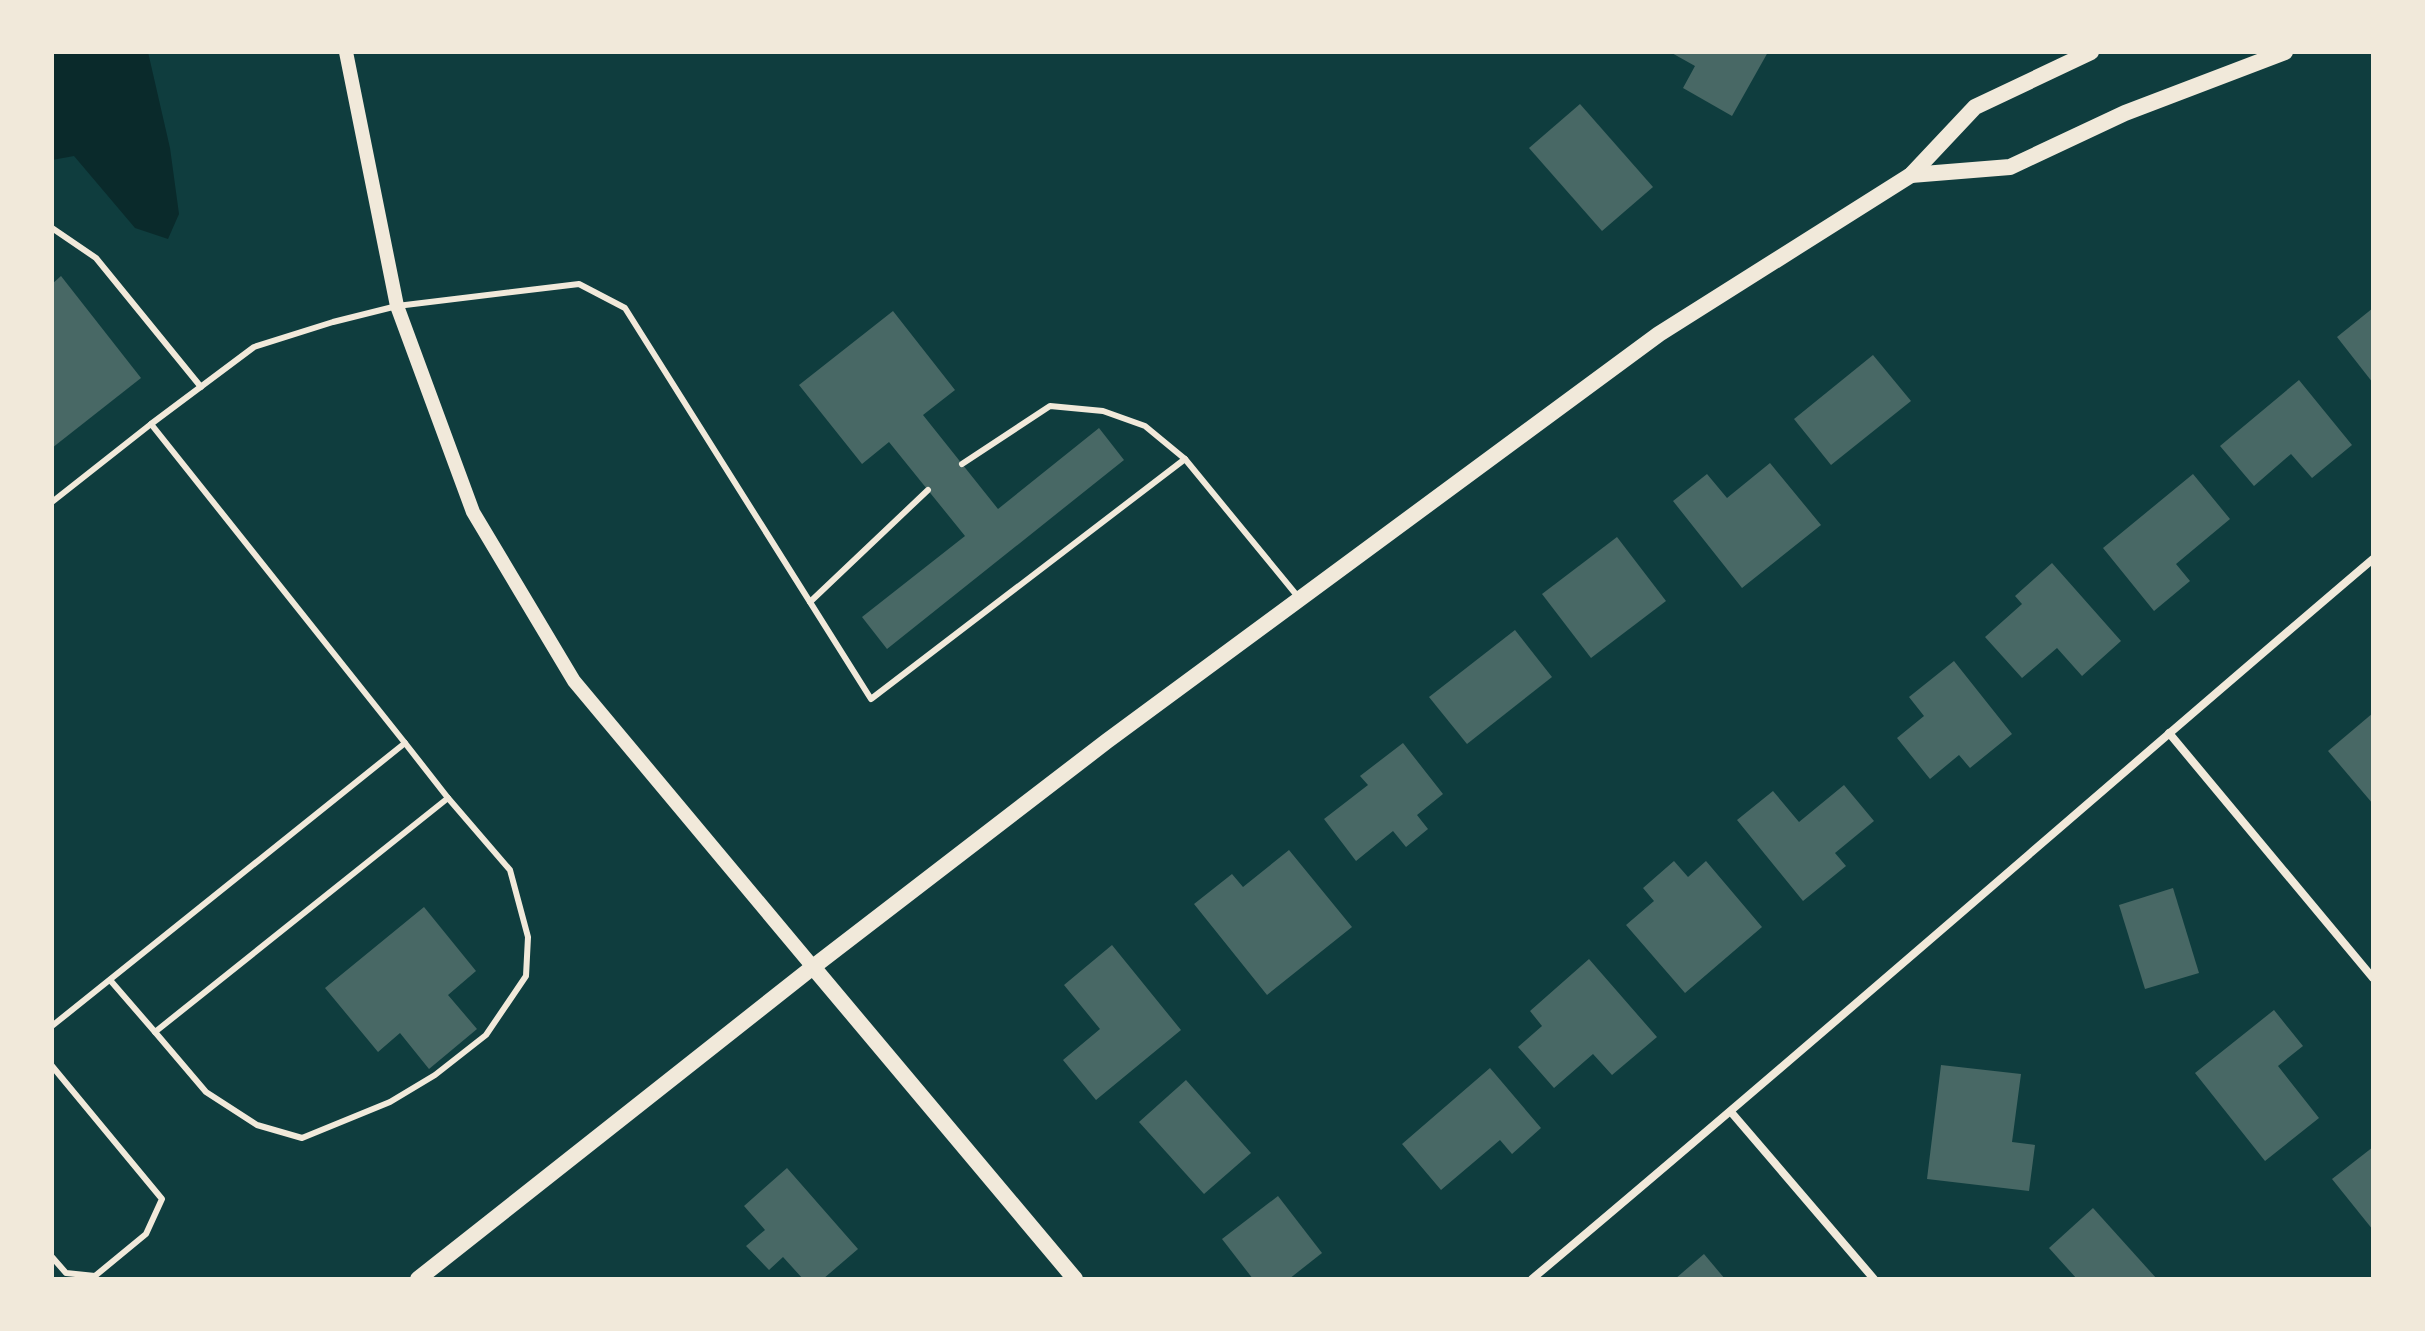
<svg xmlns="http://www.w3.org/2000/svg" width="2425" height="1331" font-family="'Libre Baskerville',serif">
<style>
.water{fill:#0a2a2b}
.building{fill:#486865}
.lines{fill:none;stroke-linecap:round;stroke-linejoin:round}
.service{stroke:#f1e9da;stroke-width:6}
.minor{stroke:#f1e9da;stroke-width:8}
.tertiary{stroke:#f1e9da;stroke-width:14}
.secondary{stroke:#f1e9da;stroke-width:16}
</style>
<rect width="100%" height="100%" fill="#0f3d3e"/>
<!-- water -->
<polygon class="water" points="52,52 148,52 170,148 179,214 168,239 135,228 74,156 52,160"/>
<!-- building -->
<g class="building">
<polygon points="1670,52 1768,52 1732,116 1683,88 1695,66"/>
<polygon points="1580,104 1653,187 1602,231 1529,148"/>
<polygon points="61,276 141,378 52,448 52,284"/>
<polygon points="2373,308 2373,383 2337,337"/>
<polygon points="893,311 955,390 923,415 998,509 1099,428 1124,460 887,649 862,617 965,536 889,442 862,464 799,385"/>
<polygon points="1873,355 1911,401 1831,465 1794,419"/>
<polygon points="2299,380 2352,445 2312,478 2291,454 2254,486 2220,446"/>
<polygon points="1770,463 1821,525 1742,588 1673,501 1707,474 1727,498"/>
<polygon points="2193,474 2230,519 2176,564 2190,581 2154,611 2103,548"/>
<polygon points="1617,537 1666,601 1591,658 1542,594"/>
<polygon points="2052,563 2121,641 2082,676 2057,648 2022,678 1985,637 2022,604 2015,596"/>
<polygon points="1515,630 1552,677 1467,744 1429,697"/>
<polygon points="1954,661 2012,734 1970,768 1959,755 1930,779 1897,738 1924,716 1909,697"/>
<polygon points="2373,713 2373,804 2328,751"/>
<polygon points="1403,743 1443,794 1417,815 1428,829 1406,847 1393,831 1356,861 1324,819 1368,785 1360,776"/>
<polygon points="1844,785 1874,821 1835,853 1846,866 1803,901 1737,820 1773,791 1799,822"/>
<polygon points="1289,850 1352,927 1267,995 1194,904 1232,874 1243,887"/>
<polygon points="1674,861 1688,877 1706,861 1762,927 1685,993 1626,925 1654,901 1643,888"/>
<polygon points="2173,888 2199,973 2145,989 2119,905"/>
<polygon points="424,907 476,971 448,995 477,1029 429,1069 400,1033 378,1052 325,988"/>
<polygon points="1112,945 1181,1030 1096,1100 1063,1060 1100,1029 1064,985"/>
<polygon points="1589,959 1657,1037 1612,1075 1593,1054 1554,1088 1518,1047 1542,1026 1530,1011"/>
<polygon points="2274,1010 2303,1046 2278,1066 2319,1118 2265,1161 2195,1073"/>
<polygon points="1941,1065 2021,1074 2012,1142 2035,1145 2029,1191 1927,1179"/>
<polygon points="1490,1068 1541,1128 1512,1154 1500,1140 1441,1190 1402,1144"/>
<polygon points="1186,1080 1251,1153 1204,1194 1139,1122"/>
<polygon points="2373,1147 2373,1230 2332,1179"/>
<polygon points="787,1168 858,1249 823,1279 803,1279 783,1257 769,1270 746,1246 765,1230 744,1206"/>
<polygon points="1278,1196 1322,1253 1289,1279 1253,1279 1222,1239"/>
<polygon points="2093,1208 2157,1279 2077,1279 2049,1248"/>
<polygon points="1704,1254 1725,1279 1675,1279"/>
</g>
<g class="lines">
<!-- service -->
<g class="service">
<polyline points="52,228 96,258 201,387"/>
<polyline points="962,464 1050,406 1103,411 1145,426 1185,459 1299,598"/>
<polyline points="52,502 151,424"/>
<polyline points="810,602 928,490"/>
<polyline points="110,980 155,1032 448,798 405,743"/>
<polyline points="52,1026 405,743 151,424 254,347 333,322 397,306 579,284 625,308 871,699 1185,459"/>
<polyline points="155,1032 206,1092 257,1125 302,1138 390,1102 435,1075 486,1035 526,976 528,937 510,870 448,798"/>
<polyline points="52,1066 162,1199 146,1234 95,1276 66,1273 52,1257"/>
</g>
<!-- minor -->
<g class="minor">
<polyline points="2169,733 2373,978"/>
<polyline points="1731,1112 1874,1279"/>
<path d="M 1532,1279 C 1815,1042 2092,798 2373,559"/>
</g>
<!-- tertiary -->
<polyline class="tertiary" points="346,52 397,306 473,512 574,681 813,967"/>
<!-- secondary -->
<g class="secondary">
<polyline points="1911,175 2010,167 2125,113 2285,52"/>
<polyline points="813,967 1075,1279"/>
<polyline points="418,1279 813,967 1107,741 1659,334 1911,175 1975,107 2091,52"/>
</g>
</g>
<!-- border -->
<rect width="2425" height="1331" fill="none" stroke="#f1e9da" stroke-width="108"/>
</svg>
